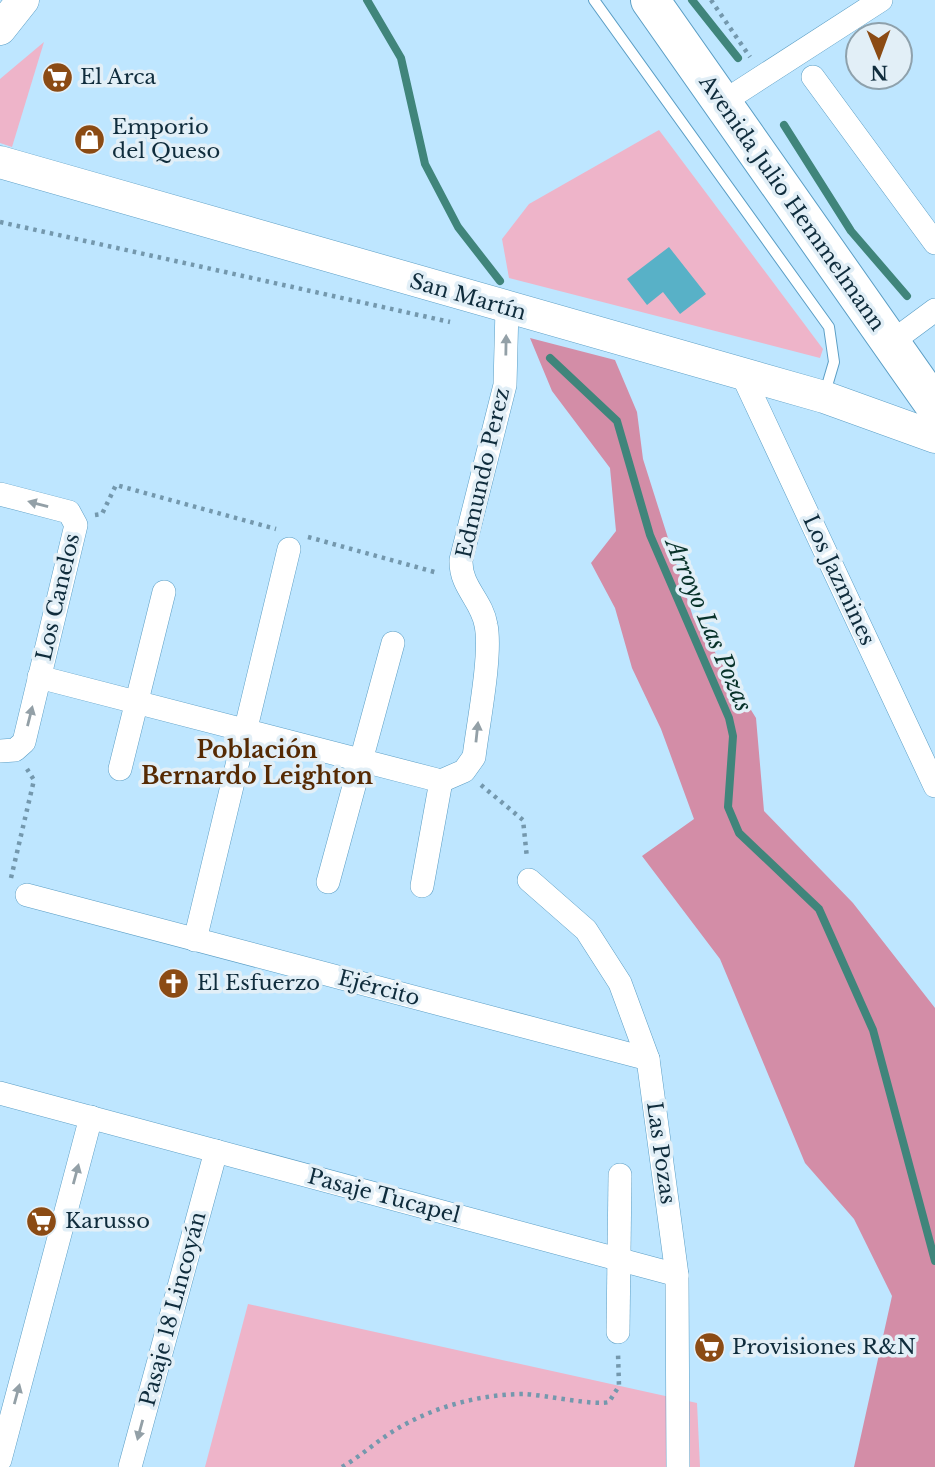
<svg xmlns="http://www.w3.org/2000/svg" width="935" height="1467" font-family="'Libre Baskerville',serif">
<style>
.green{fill:#eeb4c9}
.forest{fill:#d38da7}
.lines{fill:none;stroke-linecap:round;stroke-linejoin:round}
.stream{stroke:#40857b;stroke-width:8}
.building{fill:#58b1c7}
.lane-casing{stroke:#5b9ec5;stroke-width:12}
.street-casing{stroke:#5b9ec5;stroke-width:24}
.secondary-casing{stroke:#5b9ec5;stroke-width:33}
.highway-casing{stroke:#5b9ec5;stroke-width:40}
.path{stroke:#7498ad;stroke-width:4.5;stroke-dasharray:3.5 5;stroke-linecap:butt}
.lane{stroke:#fff;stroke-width:10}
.street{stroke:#fff;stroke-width:23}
.secondary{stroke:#fff;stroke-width:32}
.highway{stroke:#fff;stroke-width:38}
.oneway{fill:#93a0a7}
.labels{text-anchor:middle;stroke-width:7;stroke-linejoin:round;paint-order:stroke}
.poi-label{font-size:21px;fill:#0f2c3c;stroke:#e2eff7;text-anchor:start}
.street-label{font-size:21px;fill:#0f2c3c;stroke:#e2eff7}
.water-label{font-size:23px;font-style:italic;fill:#08322a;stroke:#e2eff7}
.neighbourhood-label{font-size:23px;font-weight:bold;fill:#562a03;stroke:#e2eff7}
</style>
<rect width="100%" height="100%" fill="#bee6ff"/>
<!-- green -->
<g class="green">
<polygon points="44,42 12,147 0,143 0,79"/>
<polygon points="659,130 823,349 820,358 509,278 502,239 529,204"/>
<polygon points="248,1304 697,1403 700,1467 205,1467"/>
</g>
<!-- forest -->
<polygon class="forest" points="530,338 615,360 637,412 643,459 693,617 756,718 764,811 853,903 935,1008 935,1467 854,1467 892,1296 854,1219 805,1163 720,959 642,856 694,819 661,729 632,668 615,608 591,563 616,531 610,468 552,391"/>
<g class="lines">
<!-- stream -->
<g class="stream">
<polyline points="367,0 401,58 425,164 458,227 500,281"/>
<polyline points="692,0 738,58"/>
<polyline points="784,125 851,231 907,296"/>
<polyline points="550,358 617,421 650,535 729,718 733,736 728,807 739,833 819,909 873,1030 935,1261"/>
</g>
</g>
<!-- building -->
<polygon class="building" points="669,247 706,294 680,314 663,292 647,305 627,279"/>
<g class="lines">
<defs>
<polyline id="lane" points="594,0 829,327 834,362 824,396"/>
<g id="street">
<polyline points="813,77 935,243"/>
<polyline points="723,102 881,0"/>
<polyline points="889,344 935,310"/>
<polyline points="742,374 935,786"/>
<polyline points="0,494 69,512 76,525 24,742 15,750 0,751"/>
<path d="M 39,677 L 441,781 L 464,771 L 474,757 C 478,724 492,654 486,625 C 482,600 460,587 461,560 L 505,385 L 507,308"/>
<polyline points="120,769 164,592"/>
<polyline points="529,880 586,930 620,983 648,1059 677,1275 678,1467"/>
<polyline points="328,882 393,643"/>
<polyline points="422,886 441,781"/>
<polyline points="27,895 648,1059"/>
<polyline points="195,940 289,549"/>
<polyline points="0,1093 677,1275"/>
<polyline points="618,1332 620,1175"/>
<polyline points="0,1460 91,1117"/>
<polyline points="130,1467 216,1151"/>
</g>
<g id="secondary">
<polyline points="0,29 23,0"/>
<polyline points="0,162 824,397 935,437"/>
</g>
<polyline id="highway" points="650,0 935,406"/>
</defs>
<!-- lane casing -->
<use href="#lane" class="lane-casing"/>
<!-- street casing -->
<use href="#street" class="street-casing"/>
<!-- secondary casing -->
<use href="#secondary" class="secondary-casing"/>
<!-- highway casing -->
<use href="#highway" class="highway-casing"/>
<!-- path -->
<g class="path">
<polyline points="711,0 750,57"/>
<polyline points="0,222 450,322"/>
<polyline points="95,515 102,514 116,485 276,529"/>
<polyline points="308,537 438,573"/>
<polyline points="481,785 523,820 527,858"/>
<polyline points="11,878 34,780 27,769"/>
<path d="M 342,1467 C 361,1456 377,1441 395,1430 C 433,1407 480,1394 524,1394 C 545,1395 595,1406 609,1402 L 619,1386 L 618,1353"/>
</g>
<!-- lane -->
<use href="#lane" class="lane"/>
<!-- street -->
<use href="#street" class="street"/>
<!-- secondary -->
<use href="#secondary" class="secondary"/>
<!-- highway -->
<use href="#highway" class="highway"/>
</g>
<!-- one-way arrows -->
<defs><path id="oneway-solid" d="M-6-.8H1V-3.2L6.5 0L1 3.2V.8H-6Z" transform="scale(1.75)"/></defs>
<g class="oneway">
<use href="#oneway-solid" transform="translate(506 345) rotate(-89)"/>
<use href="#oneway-solid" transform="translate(38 504) rotate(-165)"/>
<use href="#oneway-solid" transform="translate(30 716) rotate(-76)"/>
<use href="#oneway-solid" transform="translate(477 732) rotate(-84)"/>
<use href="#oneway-solid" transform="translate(76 1174) rotate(-75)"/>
<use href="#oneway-solid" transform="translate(17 1394) rotate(-75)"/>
<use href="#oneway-solid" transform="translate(140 1430) rotate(105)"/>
</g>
<!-- icons -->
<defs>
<symbol id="supermarket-disc" viewBox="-11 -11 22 22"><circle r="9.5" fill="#8b4b14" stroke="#e2eff7"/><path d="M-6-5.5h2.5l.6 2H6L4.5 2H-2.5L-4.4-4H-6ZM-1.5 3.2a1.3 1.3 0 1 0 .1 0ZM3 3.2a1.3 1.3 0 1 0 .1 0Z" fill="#fff"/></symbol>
<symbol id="shop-disc" viewBox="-11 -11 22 22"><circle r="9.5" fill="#8b4b14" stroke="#e2eff7"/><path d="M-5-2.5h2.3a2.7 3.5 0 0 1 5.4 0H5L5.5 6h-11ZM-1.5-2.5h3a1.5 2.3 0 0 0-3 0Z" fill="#fff"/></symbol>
<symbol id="church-disc" viewBox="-11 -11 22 22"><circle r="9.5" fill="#8b4b14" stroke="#e2eff7"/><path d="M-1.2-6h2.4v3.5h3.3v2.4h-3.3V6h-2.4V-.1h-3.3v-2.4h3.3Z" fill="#fff"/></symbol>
</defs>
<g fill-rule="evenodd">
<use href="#supermarket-disc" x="40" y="60" width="35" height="35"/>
<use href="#shop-disc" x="72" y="122" width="35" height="35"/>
<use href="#church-disc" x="156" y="966" width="35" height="35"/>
<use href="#supermarket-disc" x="24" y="1204" width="35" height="35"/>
<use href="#supermarket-disc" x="692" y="1330" width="35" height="35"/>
</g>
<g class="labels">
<!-- poi labels -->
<g class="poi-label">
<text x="80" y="84">El Arca</text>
<text x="112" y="134">Emporio<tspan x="112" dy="24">del Queso</tspan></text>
<text x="197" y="990">El Esfuerzo</text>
<text x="65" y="1228">Karusso</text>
<text x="732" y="1354">Provisiones R&amp;N</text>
</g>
<!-- street labels -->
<g class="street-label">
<text transform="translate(792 203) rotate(55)" y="7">Avenida Julio Hemmelmann</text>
<text transform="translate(468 297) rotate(16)" y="7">San Martín</text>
<text transform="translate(483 473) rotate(-77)" y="7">Edmundo Perez</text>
<text transform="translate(839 580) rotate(65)" y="7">Los Jazmines</text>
<text transform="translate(58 597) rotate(-77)" y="7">Los Canelos</text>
<text transform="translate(379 988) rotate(15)" y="7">Ejército</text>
<text transform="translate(661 1153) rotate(82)" y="7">Las Pozas</text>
<text transform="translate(384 1196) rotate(15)" y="7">Pasaje Tucapel</text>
<text transform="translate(173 1309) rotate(-75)" y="7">Pasaje 18 Lincoyán</text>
</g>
<!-- water labels -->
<g class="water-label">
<text transform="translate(709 625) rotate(67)" y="8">Arroyo Las Pozas</text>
</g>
<!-- neighbourhood labels -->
<g class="neighbourhood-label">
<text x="257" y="758">Población<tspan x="257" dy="26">Bernardo Leighton</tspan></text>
</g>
</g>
<!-- north arrow -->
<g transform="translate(879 56) rotate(179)"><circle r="33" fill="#e2eff7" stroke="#8ea1ac" stroke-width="2"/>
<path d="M0-5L12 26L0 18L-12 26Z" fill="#8b4b14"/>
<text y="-10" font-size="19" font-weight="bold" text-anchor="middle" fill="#0f2c3c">N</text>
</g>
</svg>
